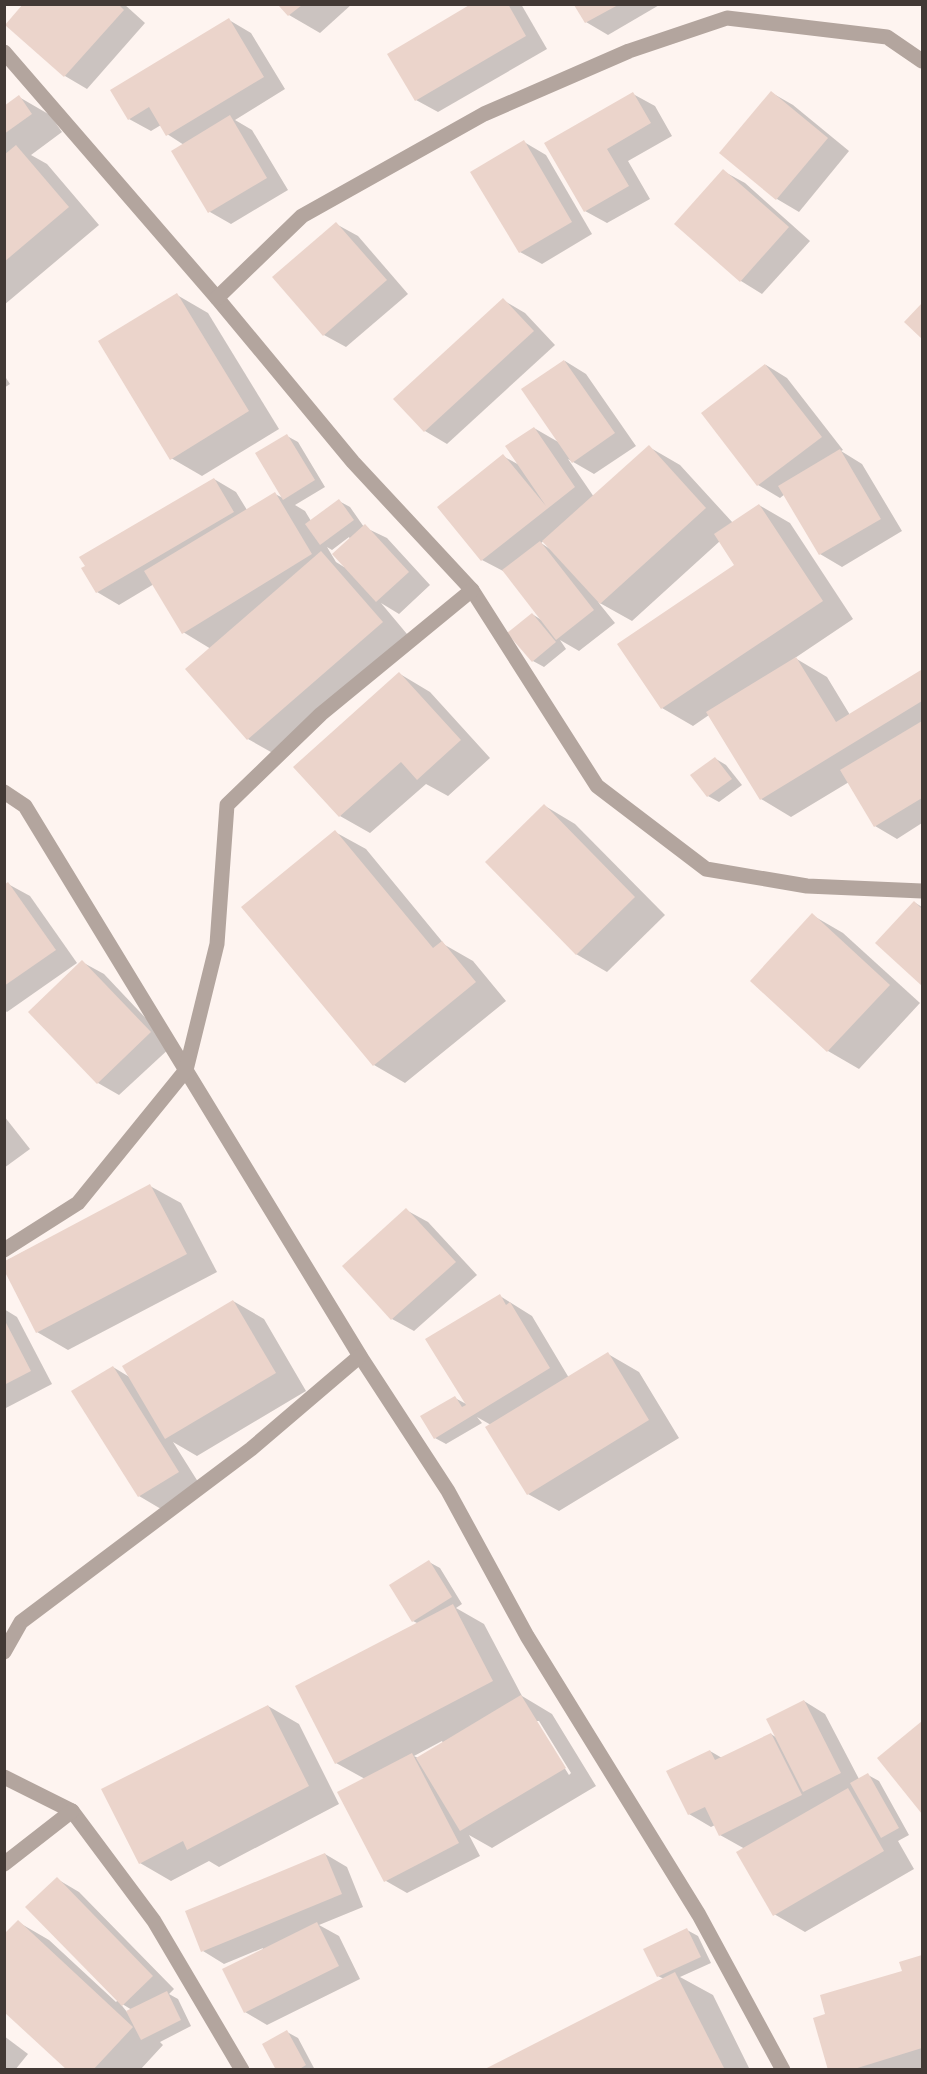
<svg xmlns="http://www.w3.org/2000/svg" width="927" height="2074" font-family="'Source Sans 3',sans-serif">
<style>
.shadow{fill:#0003;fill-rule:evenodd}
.building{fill:#ebd4cb}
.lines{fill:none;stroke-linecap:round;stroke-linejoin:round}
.minor{stroke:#b3a59e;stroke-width:15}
</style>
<rect width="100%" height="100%" fill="#fef4f0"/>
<!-- shadow -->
<g class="shadow">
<polygon points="25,4 124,4 145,23 87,89 65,76"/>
<polygon points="280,4 352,4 320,33 289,15"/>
<polygon points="474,4 521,4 547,49 438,112 416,100"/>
<polygon points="576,4 661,4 608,35 586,22"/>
<polygon points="229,20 251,33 285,89 235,120 252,130 288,190 231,224 210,212 184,145 167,134 161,125 151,131 129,119"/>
<polygon points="772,93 793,105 849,151 799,212 777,199 721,153"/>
<polygon points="633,94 655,106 672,136 628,161 650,199 607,223 585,211 546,144"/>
<polygon points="19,97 50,115 62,132 31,155 47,164 99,225 4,305 4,107"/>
<polygon points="524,142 546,155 592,234 542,264 520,252"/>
<polygon points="723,171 745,183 810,241 762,294 741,281"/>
<polygon points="336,224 358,236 408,294 346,347 324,335"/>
<polygon points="177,295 208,313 279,429 202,476 171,458"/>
<polygon points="503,300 525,313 555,345 447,444 425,431 396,399"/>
<path d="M 565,361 L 586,374 L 636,446 L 594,474 L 568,459 L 594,497 L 649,447 L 680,465 L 733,523 L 759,505 L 790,523 L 853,619 L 795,658 L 827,677 L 850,715 L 922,673 L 922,823 L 897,839 L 875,826 L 849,782 L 791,817 L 761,799 L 709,715 L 693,726 L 662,708 L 736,565 L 720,541 L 632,621 L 598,602 L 615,623 L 579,651 L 560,640 L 566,649 L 544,667 L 533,661 L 532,614 L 543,621 L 505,572 L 482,560 L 439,508 L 503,456 L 521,466 L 534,428 L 560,443 ZM 544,541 L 550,549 L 541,543 Z"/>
<polygon points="766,365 787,378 843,450 841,451 862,464 902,531 842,567 820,554 785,494 780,498 758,485"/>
<polygon points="4,375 10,384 4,388"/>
<path d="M 287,436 L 298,442 L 325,487 L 295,505 L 305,511 L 311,521 L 339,501 L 350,507 L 364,527 L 387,538 L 430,585 L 399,614 L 381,603 L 412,640 L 278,756 L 248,739 L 211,649 L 183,632 L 154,584 L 119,605 L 97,592 L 214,479 L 236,492 L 247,510 L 275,494 L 285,499 L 257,453 ZM 349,537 L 350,539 L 344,567 L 336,562 L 327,547 L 332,550 Z"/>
<polygon points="400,674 430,692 490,758 448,796 426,784 370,833 340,816"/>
<polygon points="716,759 726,765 742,785 719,802 708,796"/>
<polygon points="545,806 575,824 665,915 607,972 576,954"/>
<polygon points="335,832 366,849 445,945 473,961 506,1001 405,1083 374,1065 244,907"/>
<polygon points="8,884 30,896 77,963 7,1012 4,1010 4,886"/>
<polygon points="914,902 922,907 922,984 877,943"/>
<polygon points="812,915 843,933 920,1003 859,1069 828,1051 752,981"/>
<polygon points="82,962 104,974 172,1046 119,1095 98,1083"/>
<polygon points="4,1116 30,1149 4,1168"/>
<polygon points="150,1186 181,1203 217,1272 68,1350 37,1332 4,1269 4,1262"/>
<polygon points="406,1210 428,1222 477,1275 414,1331 392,1319"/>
<polygon points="500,1296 532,1316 569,1378 608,1354 639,1372 679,1438 559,1511 528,1494 491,1425 477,1417 482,1423 446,1444 435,1438 455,1398 468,1405"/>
<polygon points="233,1301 264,1319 306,1391 197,1456 173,1442 200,1485 161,1509 139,1496 113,1367 131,1378"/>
<polygon points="4,1309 17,1317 52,1384 4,1409"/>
<path d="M 429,1562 L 440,1568 L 462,1604 L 456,1608 L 484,1624 L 522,1696 L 552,1714 L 596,1786 L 492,1848 L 469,1835 L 480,1856 L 407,1893 L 386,1881 L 365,1779 L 336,1763 L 419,1624 L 413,1621 ZM 535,1721 L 539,1721 L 571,1773 L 569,1775 ZM 442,1741 L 443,1743 L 418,1758 L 414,1756 Z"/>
<polygon points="804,1701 825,1714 859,1779 868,1775 879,1781 909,1835 898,1841 914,1869 805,1932 774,1914 745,1849 720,1835 715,1825 711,1827 689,1814 710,1751 722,1758 771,1734 777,1738"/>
<polygon points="268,1706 299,1724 339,1804 219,1867 209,1861 171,1881 140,1863"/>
<polygon points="922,1723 922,1812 879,1758"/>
<polygon points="325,1854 347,1867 363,1907 319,1925 339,1936 360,1979 267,2025 245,2012 263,1948 224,1964 203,1951"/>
<path d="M 57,1879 L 79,1892 L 174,1989 L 169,1994 L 178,1999 L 191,2026 L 160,2042 L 163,2045 L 140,2070 L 69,2070 L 18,1922 L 49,1940 L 116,2002 L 118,2000 ZM 119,2002 L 132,2010 L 127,2012 Z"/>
<polygon points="687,1930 698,1936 711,1963 680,1977 713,1995 750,2070 486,2070 664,1979 658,1976"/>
<polygon points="922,1956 922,2070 830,2070 827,2015 904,1972 901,1963"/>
<polygon points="287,2032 298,2038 315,2070 277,2070"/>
<polygon points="4,2036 28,2054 15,2070 4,2070"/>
</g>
<!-- building -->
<g class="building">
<polygon points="23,4 118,4 124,10 64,77 5,25"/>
<polygon points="471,4 508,4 526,36 415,101 387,54"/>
<polygon points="278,5 302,5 288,16"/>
<polygon points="574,5 618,5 585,23"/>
<polygon points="229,18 264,77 166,136 149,107 128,120 110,90"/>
<polygon points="771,91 828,138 776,200 719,153"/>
<polygon points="633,92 651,123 607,149 629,186 584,212 544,143"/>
<polygon points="19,95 32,114 4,134 4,106"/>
<polygon points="230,115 267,178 208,213 171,151"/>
<polygon points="524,140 572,222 519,253 470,172"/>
<polygon points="16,145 69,207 4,262 4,155"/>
<polygon points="723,169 789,227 740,282 674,224"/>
<polygon points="336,222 387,280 323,336 272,277"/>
<polygon points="177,293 249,411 170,460 98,341"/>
<polygon points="503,298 534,331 424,432 393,399"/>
<polygon points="922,303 922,339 904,322"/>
<polygon points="564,360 615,433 572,463 521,389"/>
<polygon points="765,364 822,437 757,486 701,413"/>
<polygon points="534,427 575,487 481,561 437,507 503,454 546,506 505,446"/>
<polygon points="287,434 315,480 283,500 255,453"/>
<polygon points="649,445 706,508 600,604 542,541"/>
<polygon points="840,449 881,519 819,555 778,486"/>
<polygon points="214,478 234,512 96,593 81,568 85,566 79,557"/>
<polygon points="275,492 312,554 182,634 144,571"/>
<polygon points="339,499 354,520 320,545 305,524"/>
<polygon points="759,504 823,601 661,709 617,644 734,565 714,534"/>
<polygon points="365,524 409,572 376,602 332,554"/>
<polygon points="540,541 594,610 556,640 502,570"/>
<polygon points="321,551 383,622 247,740 185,669"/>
<polygon points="532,613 556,642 532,662 507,633"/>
<polygon points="796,657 836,722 921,670 922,701 760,800 706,712"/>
<polygon points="399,672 461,740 417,780 401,762 339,817 293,767"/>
<polygon points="922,721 922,798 874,827 840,770"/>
<polygon points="715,757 732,779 707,797 690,775"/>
<polygon points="544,804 635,897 576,955 485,862"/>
<polygon points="335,830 433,948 442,941 476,982 373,1066 241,907"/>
<polygon points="8,882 56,950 4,986 4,885"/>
<polygon points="914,901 922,909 922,986 875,943"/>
<polygon points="812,913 890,985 827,1052 750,981"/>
<polygon points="82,960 151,1032 97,1084 28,1012"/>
<polygon points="150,1184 187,1254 36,1333 5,1272 5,1261"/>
<polygon points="406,1208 456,1262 391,1320 342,1266"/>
<polygon points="500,1294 506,1305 510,1302 550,1368 434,1439 420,1416 455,1396 462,1407 466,1405 425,1339"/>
<polygon points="233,1300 276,1373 165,1439 122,1366"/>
<polygon points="4,1319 31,1371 4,1385"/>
<polygon points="608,1352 649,1420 527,1495 485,1427"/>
<polygon points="113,1366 179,1472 138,1497 71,1391"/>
<polygon points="429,1560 452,1597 412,1622 389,1585"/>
<polygon points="453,1604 493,1681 335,1764 295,1686"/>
<polygon points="521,1695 566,1768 460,1831 416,1758"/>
<polygon points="804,1700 841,1773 803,1792 766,1719"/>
<polygon points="268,1705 309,1786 187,1850 183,1841 139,1864 101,1789"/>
<polygon points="922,1721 922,1814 877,1758"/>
<polygon points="771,1733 802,1795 719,1836 705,1807 688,1815 666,1771 710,1750 715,1760"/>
<polygon points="412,1753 459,1843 384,1882 337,1792"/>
<polygon points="868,1773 899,1828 881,1838 850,1783"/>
<polygon points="848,1788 884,1851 773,1916 736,1852"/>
<polygon points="325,1853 342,1894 201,1952 185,1911"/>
<polygon points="57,1877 153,1976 122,2006 25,1907"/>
<polygon points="18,1920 133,2027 93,2070 67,2070 4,2012 4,1934"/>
<polygon points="317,1922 339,1966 244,2013 222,1969"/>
<polygon points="687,1928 701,1957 657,1977 643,1949"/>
<polygon points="922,1955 922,2048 851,2070 828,2070 813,2018 825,2014 820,1995 902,1971 899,1962"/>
<polygon points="675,1972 725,2070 483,2070"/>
<polygon points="167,1991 181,2020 141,2040 126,2011"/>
<polygon points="287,2030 306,2065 298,2070 276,2070 262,2044"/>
</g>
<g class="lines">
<!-- minor -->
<g class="minor">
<polyline points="4,52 217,298 353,462 472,590 597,786 706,869 807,886 922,891"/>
<polyline points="217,298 302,216 484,114 629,51 727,18 887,37 922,61"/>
<polyline points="4,792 25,806 360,1356 448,1491 527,1636 699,1915 783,2070"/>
<polyline points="4,1250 78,1203 186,1070 217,944 227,805 321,714 472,590"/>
<polyline points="4,1652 21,1622 251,1449 360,1356"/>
<polyline points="4,1777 72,1811 154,1921 242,2070"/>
<polyline points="4,1864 72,1811"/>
</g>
</g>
<!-- border -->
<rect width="927" height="2074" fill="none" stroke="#423935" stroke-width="12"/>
</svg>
